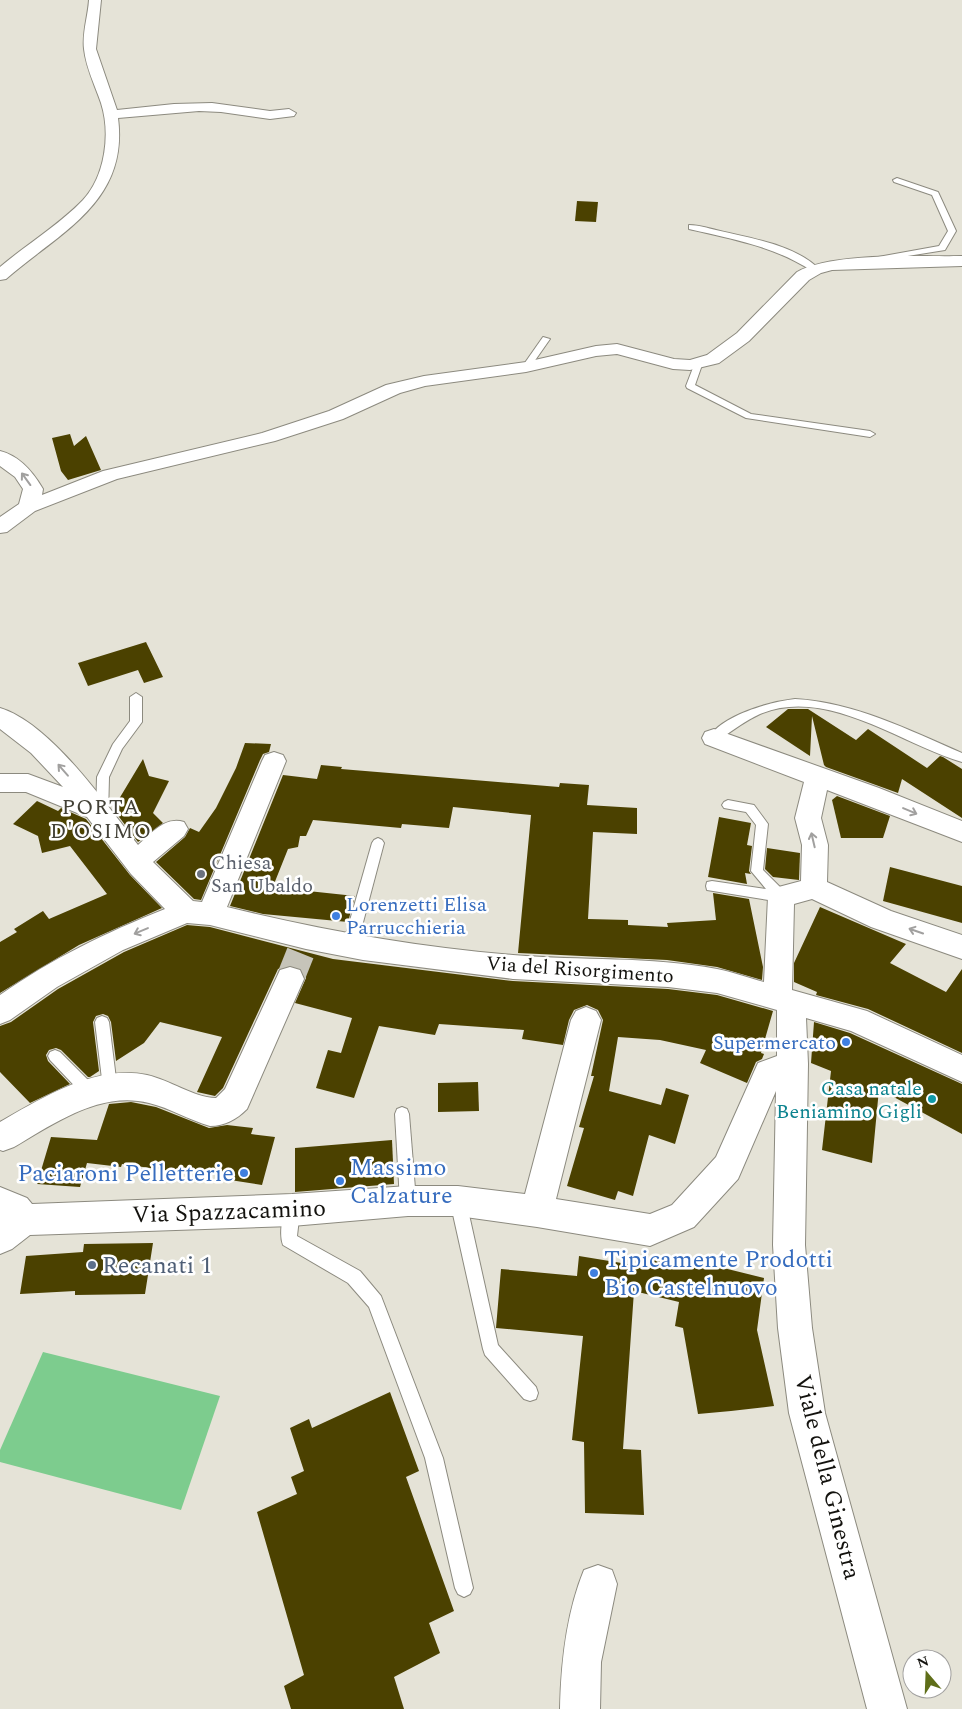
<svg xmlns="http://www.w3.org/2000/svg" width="962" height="1709" font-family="Spectral,serif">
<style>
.green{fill:#7dcc8e}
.building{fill:#4b4100}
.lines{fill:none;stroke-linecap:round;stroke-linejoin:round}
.minor-tunnel{stroke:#c6c4b9;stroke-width:28;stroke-dasharray:28 14;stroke-linecap:butt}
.service-casing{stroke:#8c8a7f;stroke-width:2}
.minor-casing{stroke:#8c8a7f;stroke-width:2}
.service{fill:#fff;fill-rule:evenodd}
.minor{fill:#fff;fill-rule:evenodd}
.oneway{stroke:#a1a09f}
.worship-dot{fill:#6b7280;stroke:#fff;stroke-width:2}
.shop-dot{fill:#3f7fe0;stroke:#fff;stroke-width:2}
.culture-dot{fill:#0f9aa8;stroke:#fff;stroke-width:2}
.service-dot{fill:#5c6f8a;stroke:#fff;stroke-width:2}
.labels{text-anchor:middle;stroke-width:5;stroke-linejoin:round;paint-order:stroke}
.worship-label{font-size:20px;fill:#5b616d;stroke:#fff;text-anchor:start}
.shop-label{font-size:20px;fill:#366cbe;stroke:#fff;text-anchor:start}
.street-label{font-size:20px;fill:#13120e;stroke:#fff}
.culture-label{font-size:20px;fill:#0d838f;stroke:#fff;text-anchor:end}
.neighbourhood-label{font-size:21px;letter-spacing:1px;fill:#434137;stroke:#fff}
.near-shop-label{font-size:24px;fill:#366cbe;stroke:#fff;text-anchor:start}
.near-street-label{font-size:24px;fill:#13120e;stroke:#fff}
.near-service-label{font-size:24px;fill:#4e5e75;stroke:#fff;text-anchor:start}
</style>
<rect width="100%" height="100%" fill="#e5e3d7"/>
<!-- green -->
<polygon class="green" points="43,1352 220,1396 181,1510 0,1462 0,1450"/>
<!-- building -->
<g class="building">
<polygon points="577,201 598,202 596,222 575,221"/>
<polygon points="70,434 74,446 86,436 101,470 68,480 61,471 52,438"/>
<polygon points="146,642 163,677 144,683 138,670 88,686 78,663"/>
<polygon points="788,709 808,709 856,740 868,729 927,768 940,756 943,757 962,769 962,818 902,779 898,793 826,767 824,765 812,716 810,756 766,727"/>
<polygon points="245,743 271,744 269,752 263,754 260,760 201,900 194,899 156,862 185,837 190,828 199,832 216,808 236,768"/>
<polygon points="143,759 149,776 169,781 153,813 163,823 138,842 113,809"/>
<polygon points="321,765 342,767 341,769 559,787 560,783 589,785 587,805 637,808 637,834 593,832 588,919 628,920 628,925 668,927 667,923 716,920 713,893 749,899 763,967 762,980 717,967 667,960 518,953 531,815 453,807 449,828 402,824 401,828 313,820 306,836 300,836 298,847 288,849 274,884 308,891 355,896 348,922 263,914 230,906 283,775 317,779"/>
<polygon points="837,796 890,816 883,838 841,838 832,800"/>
<polygon points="37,801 58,811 61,808 86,819 130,875 162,908 79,945 0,993 0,942 17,932 14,929 43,911 49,919 107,894 70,846 42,853 38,836 13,824"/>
<polygon points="719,817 751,823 747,845 752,846 749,871 751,874 745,873 747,884 708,877"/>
<polygon points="767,848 800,853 799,880 773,877 765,869"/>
<polygon points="890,867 962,886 962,923 883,901"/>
<polygon points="820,907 906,944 890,963 946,992 962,969 962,1053 868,1009 816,995 817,992 794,982 794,963"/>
<polygon points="187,925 210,927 333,959 513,981 668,989 717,995 773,1011 761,1053 764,1054 762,1059 756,1062 747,1083 700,1063 706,1050 660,1040 618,1037 609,1091 661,1105 666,1088 689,1095 675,1144 649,1135 633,1196 618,1191 615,1200 567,1186 584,1128 579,1127 594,1076 591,1076 603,1020 598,1010 587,1005 574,1010 569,1020 563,1045 522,1039 524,1030 439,1024 435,1035 379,1026 354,1098 316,1088 328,1050 341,1053 352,1018 295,1003 306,978 301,968 289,965 278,969 223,1088 215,1096 197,1092 222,1037 160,1022 144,1043 116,1061 111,1022 108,1016 103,1014 96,1016 93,1022 99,1071 90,1077 88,1077 61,1050 56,1048 49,1050 46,1055 48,1061 70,1084 30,1103 0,1072 0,1026 11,1022 58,989 124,952"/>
<polygon points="814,1022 850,1033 962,1084 962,1134 879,1089 872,1163 822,1150 831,1071 811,1063"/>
<polygon points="478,1082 479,1111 438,1112 438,1083"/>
<polygon points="131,1102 156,1107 209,1128 227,1125 253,1128 251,1134 275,1137 262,1185 230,1180 232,1175 193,1169 192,1174 122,1164 121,1167 87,1163 80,1187 37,1184 51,1137 97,1140 109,1104"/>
<polygon points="392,1140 394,1184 295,1192 295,1148"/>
<polygon points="153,1243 145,1294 75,1295 75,1291 20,1294 26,1256 83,1252 84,1244"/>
<polygon points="579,1256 652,1268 653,1260 674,1265 675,1256 764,1278 757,1330 774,1406 731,1411 698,1414 683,1328 675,1326 679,1302 634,1291 623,1449 641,1450 644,1515 585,1513 584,1442 572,1440 583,1336 496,1328 501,1269 577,1276"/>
<polygon points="390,1392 419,1471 406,1477 454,1611 429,1623 440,1653 394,1677 404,1709 291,1709 284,1686 304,1675 257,1512 297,1494 291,1477 304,1471 290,1428 309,1419 312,1428"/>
</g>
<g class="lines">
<!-- minor-tunnel -->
<polyline class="minor-tunnel" points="290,979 302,949"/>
<defs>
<g id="service">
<polygon points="897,178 938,192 956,231 945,250 864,263 863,261 867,259 939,246 948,231 932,195 894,182 893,180"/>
<path d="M 689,225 C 698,225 708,228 716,230 C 749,238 794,244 819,269 L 812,271 C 774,246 732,239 689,229 Z"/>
<polygon points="543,337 550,339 529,369 523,369 522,367"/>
<polygon points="696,360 703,362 695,385 751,414 870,431 875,434 870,437 746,418 687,388 686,386"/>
<polygon points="136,693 142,697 142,722 122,749 109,777 108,816 102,821 96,816 97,777 113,744 130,721 130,697"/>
<path d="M 795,699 C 853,702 909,730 962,753 L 962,762 C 901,744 826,686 760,714 C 745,721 731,731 718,741 L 714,742 L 708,738 C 723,715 769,702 795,699 Z"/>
<polygon points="728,800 754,805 768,824 763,870 786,893 787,897 786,901 781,902 707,890 706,886 707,882 712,881 766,889 751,871 756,825 746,812 724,808 722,805 724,802"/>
<polygon points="378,838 382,840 384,843 357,945 355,949 350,951 345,949 343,945 372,843 374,840"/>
<polygon points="102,1016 107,1018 109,1022 117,1087 115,1092 110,1093 105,1092 103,1087 95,1022 97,1018"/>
<polygon points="55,1050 60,1052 95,1087 97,1092 95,1097 90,1099 85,1097 50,1060 48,1056 50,1052"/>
<polygon points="402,1107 407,1109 409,1114 416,1201 413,1206 408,1208 403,1206 400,1201 395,1114 397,1109"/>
<polygon points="458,1194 463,1196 466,1201 498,1345 536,1387 538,1393 536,1399 530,1401 524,1399 485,1355 483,1349 450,1201 453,1196"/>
<path d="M 292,1203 L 297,1205 L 300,1210 L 297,1236 L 360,1271 L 381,1296 L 443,1458 L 473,1588 L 470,1594 L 464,1597 L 458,1594 L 455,1588 L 425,1458 L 369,1307 L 348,1283 L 283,1245 C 279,1235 282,1215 287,1205 Z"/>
</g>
<g id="minor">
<path d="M 89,0 L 101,0 L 96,49 L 117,110 L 174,104 L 212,103 L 270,111 L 289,109 L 296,113 L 294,116 L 270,119 L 221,112 L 199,111 L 118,118 C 129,202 60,232 6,279 L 0,280 L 0,267 C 27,244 58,226 83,200 C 105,176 111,134 101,103 C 95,85 86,68 84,49 C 82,33 88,16 89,0 Z"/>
<path d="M 962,256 L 962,266 L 832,270 L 821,273 L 809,280 L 749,341 L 719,363 L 690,370 L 673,369 L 617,354 L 596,356 L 526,372 L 425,386 L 400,393 L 343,419 L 275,441 L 117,479 L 35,511 L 7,532 L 0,533 L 0,517 L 19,504 L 23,489 L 15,477 L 0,466 L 0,451 C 20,456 33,472 43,489 L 42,495 L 103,471 L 262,433 L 329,411 L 386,385 L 424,376 L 526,362 L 596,346 L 617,344 L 674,359 L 690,360 L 707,355 L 737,333 L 797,272 C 833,252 919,257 962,256 Z"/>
<path d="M 0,708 C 50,723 106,804 138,845 C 152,833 165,816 184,822 L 188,829 L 184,836 L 153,862 L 193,901 L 202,902 L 262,761 L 265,755 L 274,752 L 283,755 L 286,761 L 227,907 C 321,930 417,947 513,955 C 581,961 650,956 717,969 C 733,972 749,978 764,982 L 768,897 L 771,889 L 801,881 L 802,845 L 795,818 L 804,782 L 705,744 L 702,738 L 705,732 L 714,729 L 879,788 L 962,821 L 962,842 L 827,790 L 821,818 L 828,845 L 827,882 L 891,911 L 962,935 L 962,959 L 871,927 L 812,899 L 794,904 L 792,990 L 867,1011 L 962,1055 L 962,1082 L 851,1031 L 806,1018 L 808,1064 L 805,1245 L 812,1328 L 825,1413 L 907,1709 L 867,1709 L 789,1413 L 778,1328 L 773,1245 L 776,1091 L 738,1179 L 694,1227 L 650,1246 L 537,1227 L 458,1216 L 408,1216 L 292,1226 L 30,1235 L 12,1249 L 0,1254 L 0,1187 L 27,1198 L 32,1204 L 292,1194 L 408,1186 L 458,1186 L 525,1194 L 571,1020 L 576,1011 L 586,1007 L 596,1011 L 601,1020 L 556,1199 L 650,1214 L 672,1205 L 716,1157 L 758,1063 L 777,1056 L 777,1010 L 717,993 L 668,987 L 513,979 L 363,960 L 306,949 L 210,925 L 187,923 L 123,950 L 57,987 L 10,1020 L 0,1024 L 0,995 C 53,958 105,933 165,909 L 131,874 L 87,817 L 26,792 L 0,792 L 0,774 L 28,774 L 63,787 L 31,753 L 0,729 Z"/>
<path d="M 290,967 L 300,970 L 304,979 L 247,1109 C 237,1119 225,1126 210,1126 C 189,1120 170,1108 149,1103 C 101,1090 53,1124 14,1147 L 3,1151 L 0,1150 L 0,1122 C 42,1098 96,1064 147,1075 C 170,1080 192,1097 216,1098 L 225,1089 L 280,970 Z"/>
<path d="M 598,1565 L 612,1570 L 617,1584 L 601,1662 L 600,1709 L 560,1709 C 561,1663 566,1614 584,1570 Z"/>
</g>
</defs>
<!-- service casing -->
<use href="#service" class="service-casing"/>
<!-- minor casing -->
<use href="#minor" class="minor-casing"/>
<!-- service -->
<use href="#service" class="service"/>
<!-- minor -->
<use href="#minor" class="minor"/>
</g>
<!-- one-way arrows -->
<defs><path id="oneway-shaft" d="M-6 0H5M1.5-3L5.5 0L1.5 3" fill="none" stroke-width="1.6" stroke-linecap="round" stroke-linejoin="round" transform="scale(1.25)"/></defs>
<g class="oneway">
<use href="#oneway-shaft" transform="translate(26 479) rotate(-126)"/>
<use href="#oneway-shaft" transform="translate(63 770) rotate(-131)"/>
<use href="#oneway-shaft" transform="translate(910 811) rotate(23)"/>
<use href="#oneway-shaft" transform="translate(813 840) rotate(-103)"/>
<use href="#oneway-shaft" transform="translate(141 931) rotate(157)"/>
<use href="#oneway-shaft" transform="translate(916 931) rotate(-161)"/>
</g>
<!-- markers -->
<circle class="worship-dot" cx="201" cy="874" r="5"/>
<g class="shop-dot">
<circle cx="336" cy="916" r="5"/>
<circle cx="846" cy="1042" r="5"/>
<circle cx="244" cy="1173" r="5"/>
<circle cx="340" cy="1181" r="5"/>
<circle cx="594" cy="1273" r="5"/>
</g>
<circle class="culture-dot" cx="932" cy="1099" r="5"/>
<circle class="service-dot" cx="92" cy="1265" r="5"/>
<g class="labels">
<!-- worship labels -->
<g class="worship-label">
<text x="211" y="869">Chiesa<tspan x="211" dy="23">San Ubaldo</tspan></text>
</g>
<!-- shop labels -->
<g class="shop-label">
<text x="346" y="911">Lorenzetti Elisa<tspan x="346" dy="23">Parrucchieria</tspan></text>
<text x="836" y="1049" text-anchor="end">Supermercato</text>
</g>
<!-- street labels -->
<g class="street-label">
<text transform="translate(580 969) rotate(4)" y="7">Via del Risorgimento</text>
</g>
<!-- culture labels -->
<g class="culture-label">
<text x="922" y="1095">Casa natale<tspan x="922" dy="23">Beniamino Gigli</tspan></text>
</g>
<!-- neighbourhood labels -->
<g class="neighbourhood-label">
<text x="101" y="814">PORTA<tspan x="101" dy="24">D'OSIMO</tspan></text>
</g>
<!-- near-shop labels -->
<g class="near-shop-label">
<text x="350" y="1175">Massimo<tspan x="350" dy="28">Calzature</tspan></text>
<text x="234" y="1181" text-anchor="end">Paciaroni Pelletterie</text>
<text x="604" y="1267">Tipicamente Prodotti<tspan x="604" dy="28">Bio Castelnuovo</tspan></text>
</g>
<!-- near-street labels -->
<g class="near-street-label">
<text transform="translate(229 1211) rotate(-2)" y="8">Via Spazzacamino</text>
<text transform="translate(828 1477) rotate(76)" y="8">Viale della Ginestra</text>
</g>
<!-- near-service labels -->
<g class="near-service-label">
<text x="102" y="1273">Recanati 1</text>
</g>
</g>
<!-- north arrow -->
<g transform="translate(927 1674) rotate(341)"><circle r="24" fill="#ffffff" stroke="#a1a09f"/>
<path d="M0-4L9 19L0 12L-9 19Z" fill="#5f6e19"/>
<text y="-8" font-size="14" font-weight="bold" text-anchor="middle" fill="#13120e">N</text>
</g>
</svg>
